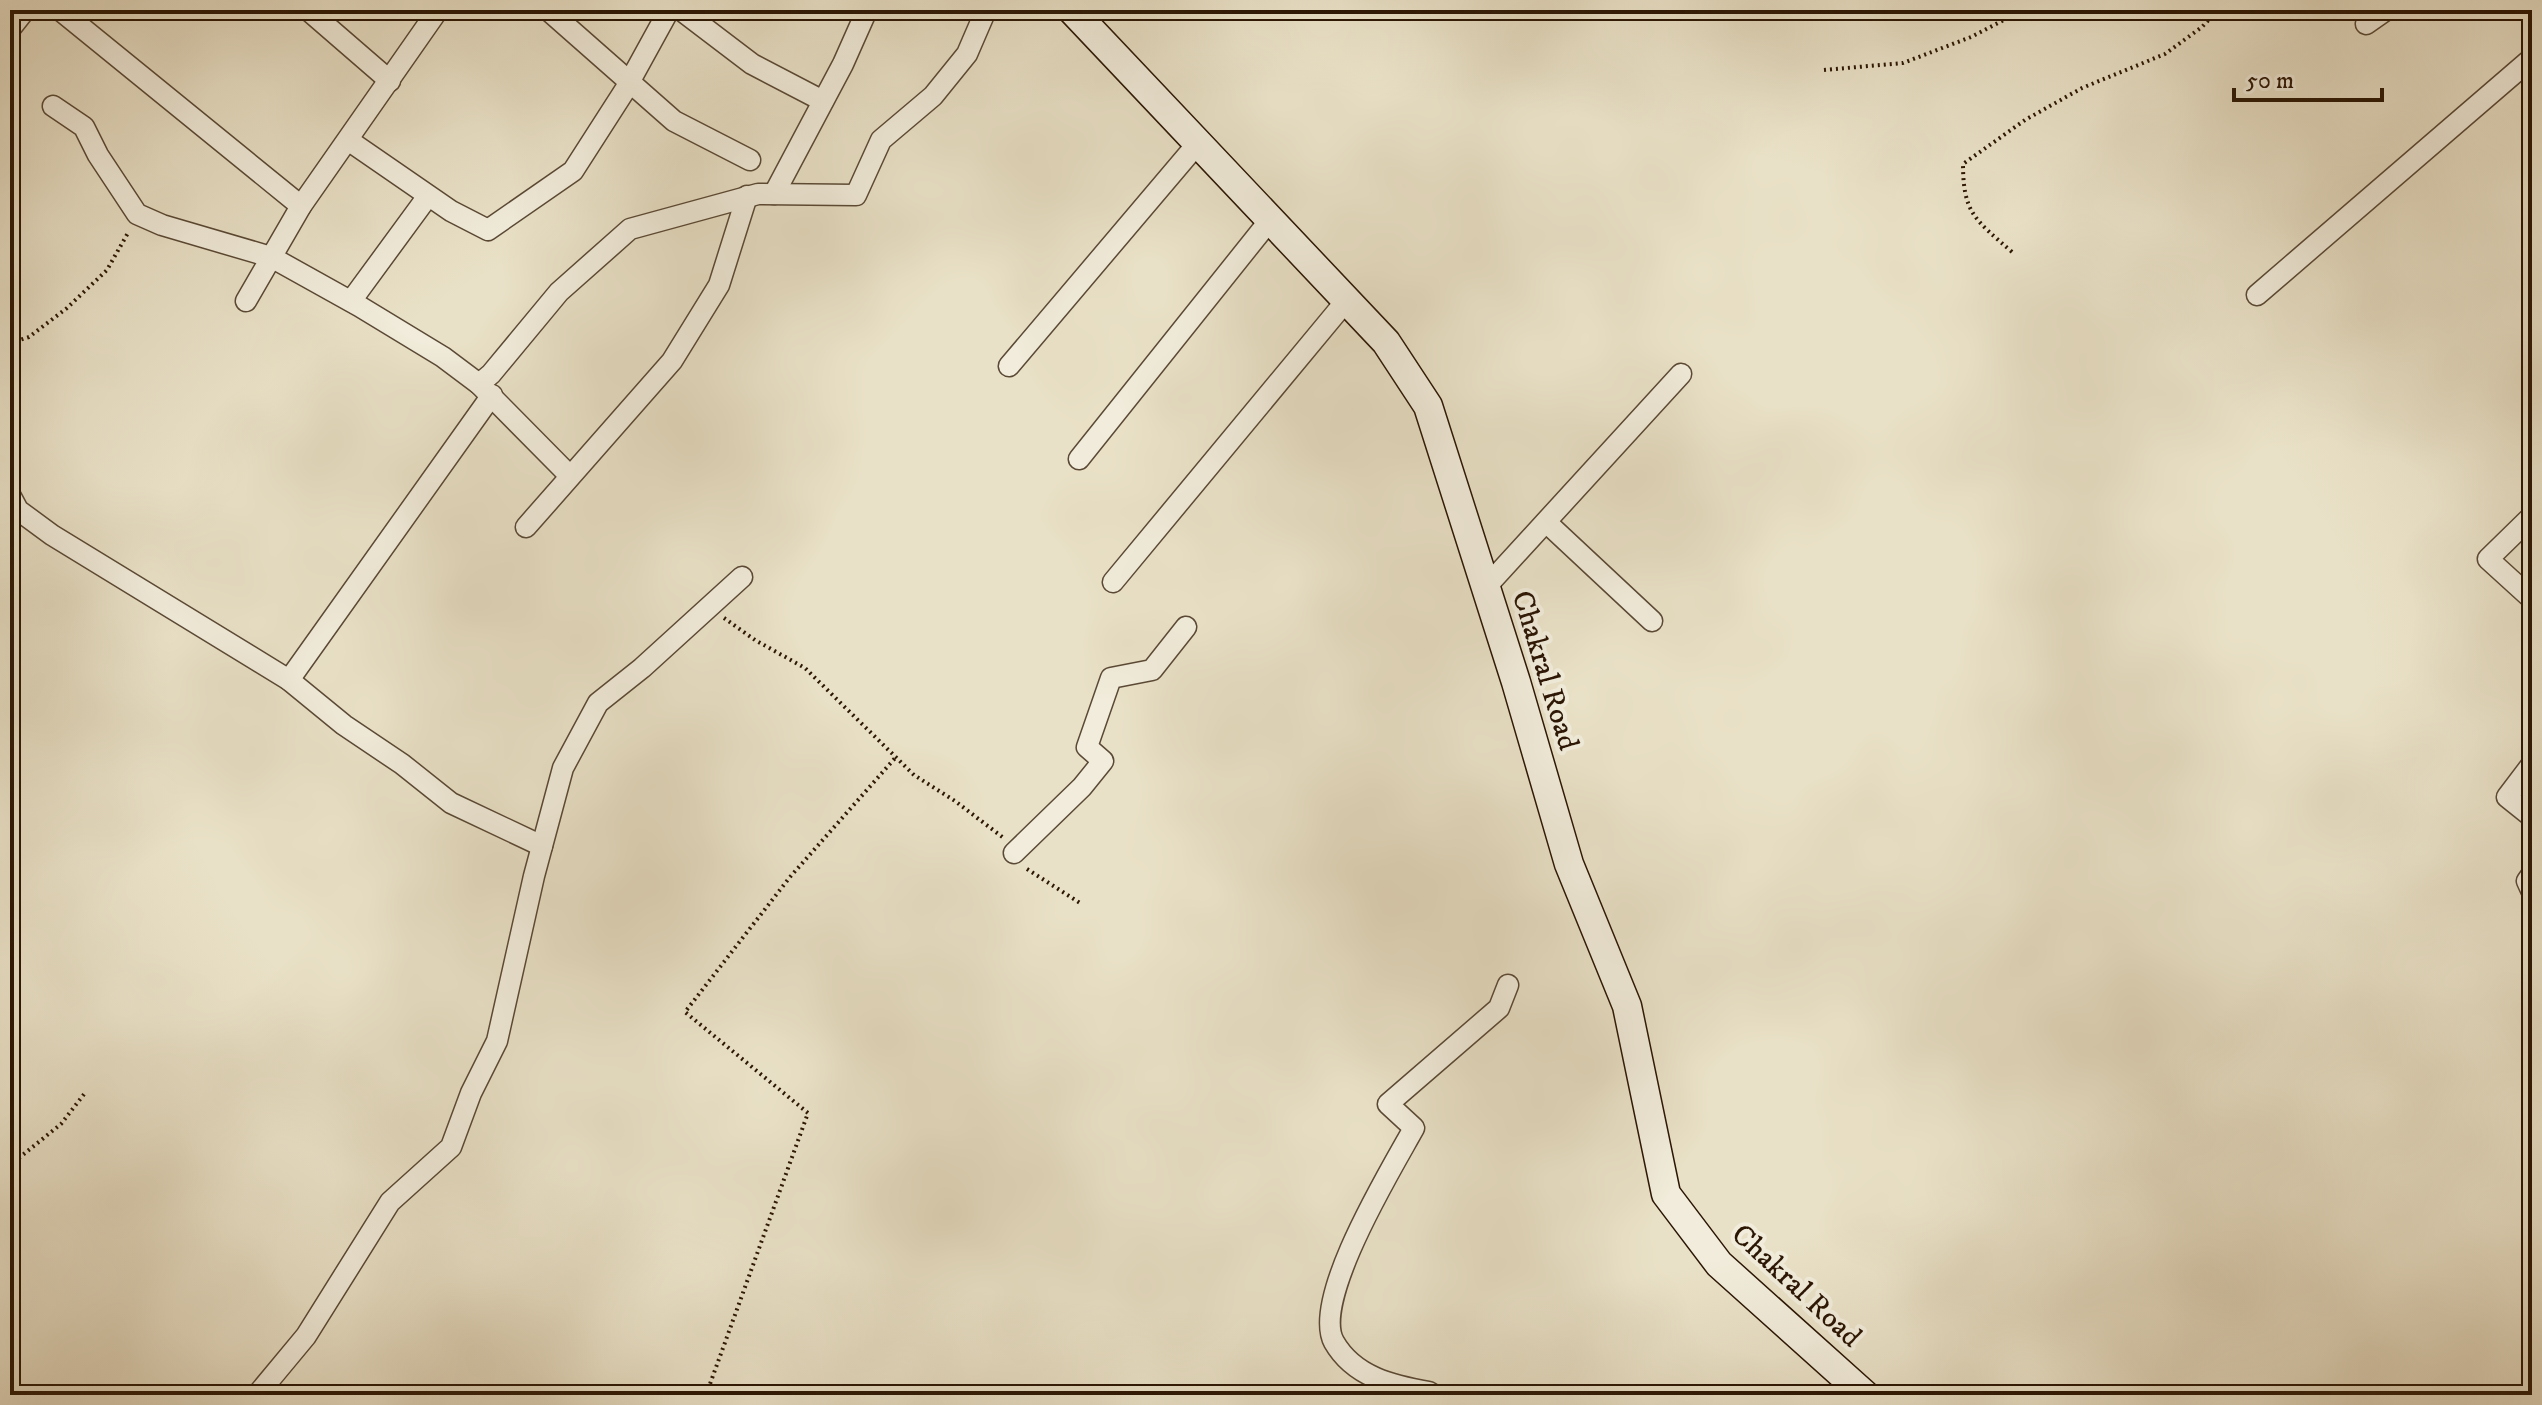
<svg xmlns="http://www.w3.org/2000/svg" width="2542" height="1405" font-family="'IM FELL DW Pica',serif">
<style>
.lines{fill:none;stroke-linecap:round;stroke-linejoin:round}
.street-casing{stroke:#5a4935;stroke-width:23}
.secondary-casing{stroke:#2b1604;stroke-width:31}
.path{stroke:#2b1604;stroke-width:4;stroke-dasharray:2 4;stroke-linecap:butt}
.street{stroke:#f1ecdb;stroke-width:20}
.secondary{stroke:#f1ecdb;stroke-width:28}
.labels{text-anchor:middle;stroke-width:8;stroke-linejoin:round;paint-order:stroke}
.street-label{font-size:30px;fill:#2b1604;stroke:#f1ecdb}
</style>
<rect width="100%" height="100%" fill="#e9e1c7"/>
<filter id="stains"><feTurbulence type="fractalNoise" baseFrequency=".0025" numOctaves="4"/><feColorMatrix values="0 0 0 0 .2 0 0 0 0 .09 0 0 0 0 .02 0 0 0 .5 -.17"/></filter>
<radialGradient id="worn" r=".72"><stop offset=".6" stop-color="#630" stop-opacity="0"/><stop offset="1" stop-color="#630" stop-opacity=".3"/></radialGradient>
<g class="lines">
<defs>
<g id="street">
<polyline points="60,10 301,206"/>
<polyline points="308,10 390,81"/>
<polyline points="548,10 674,121 750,160"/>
<polyline points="681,10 752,64 823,101"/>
<polyline points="2366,24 2386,10"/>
<polyline points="10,29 25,10"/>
<polyline points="53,106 84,127 98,155 137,214 162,225 271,257 359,306 443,357 479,384 570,476"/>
<polyline points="348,140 451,211 488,230 573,171 625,90 669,10"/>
<polyline points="774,194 843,64 867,10"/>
<polyline points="2257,295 2532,58"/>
<polyline points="246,301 301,206 438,10"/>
<polyline points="351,301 428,196"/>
<polyline points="1009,366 1198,143"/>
<polyline points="479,384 491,374 559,292 630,229 758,194 856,195 881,140 933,96 967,54 986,10"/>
<polyline points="1079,459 1270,220"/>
<polyline points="10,495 18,510 52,535 289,680 344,725 402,764 451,803 542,846"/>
<polyline points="2532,516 2488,559 2532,599"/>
<polyline points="1546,522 1652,621"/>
<polyline points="526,527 672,361 719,285 747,196"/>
<polyline points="1113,582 1346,301"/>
<polyline points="1486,587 1681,374"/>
<polyline points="289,680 492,395"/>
<polyline points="2532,764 2507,797 2532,817"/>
<polyline points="1014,853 1082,787 1103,761 1087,747 1111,678 1152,670 1186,627"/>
<polyline points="2532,874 2527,881 2532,892"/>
<polyline points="257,1395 306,1336 390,1202 451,1147 471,1093 497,1041 534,876 563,768 598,703 642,668 742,577"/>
<path d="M 1434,1395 L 1429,1392 C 1393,1386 1354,1377 1334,1342 C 1311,1300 1392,1168 1414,1128 L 1388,1104 L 1499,1008 L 1508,985"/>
</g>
<polyline id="secondary" points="1072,10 1386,342 1428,406 1516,682 1569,864 1627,1006 1666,1194 1719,1264 1865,1395"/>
</defs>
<!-- street casing -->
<use href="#street" class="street-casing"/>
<!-- secondary casing -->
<use href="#secondary" class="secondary-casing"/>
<!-- path -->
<g class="path">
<polyline points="1824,70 1903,63 1971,37 2023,10"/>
<path d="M 2012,252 C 1976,220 1963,214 1963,164 L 2025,120 L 2082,88 L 2165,54 L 2202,27 L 2218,10"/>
<polyline points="10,343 29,337 67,308 107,270 129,231"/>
<polyline points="724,618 755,640 805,668 914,775 955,801 1005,839"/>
<polyline points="1027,869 1080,903"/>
<polyline points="10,1203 14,1195 14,1162 61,1124 85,1093"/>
<polyline points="706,1395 808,1113 685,1012 790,877 896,757"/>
</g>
<!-- street -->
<use href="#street" class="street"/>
<!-- secondary -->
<use href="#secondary" class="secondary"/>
</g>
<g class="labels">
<!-- street labels -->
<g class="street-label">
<text transform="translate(1546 670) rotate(73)" y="10">Chakral Road</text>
<text transform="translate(1797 1285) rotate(43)" y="10">Chakral Road</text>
</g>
</g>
<!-- margin -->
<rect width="2542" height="1405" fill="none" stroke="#e9e1c7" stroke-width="40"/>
<rect x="12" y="12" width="2518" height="1381" fill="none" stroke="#2b1604" stroke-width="4"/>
<rect x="20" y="20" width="2502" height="1365" fill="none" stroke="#2b1604" stroke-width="2"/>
<!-- scale -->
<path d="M2234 88v12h148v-12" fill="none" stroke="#2b1604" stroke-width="4"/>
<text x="2246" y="88" font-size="24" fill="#2b1604" stroke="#f1ecdb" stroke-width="6" paint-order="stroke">50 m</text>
<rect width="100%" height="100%" filter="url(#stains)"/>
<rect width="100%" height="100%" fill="url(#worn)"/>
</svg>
